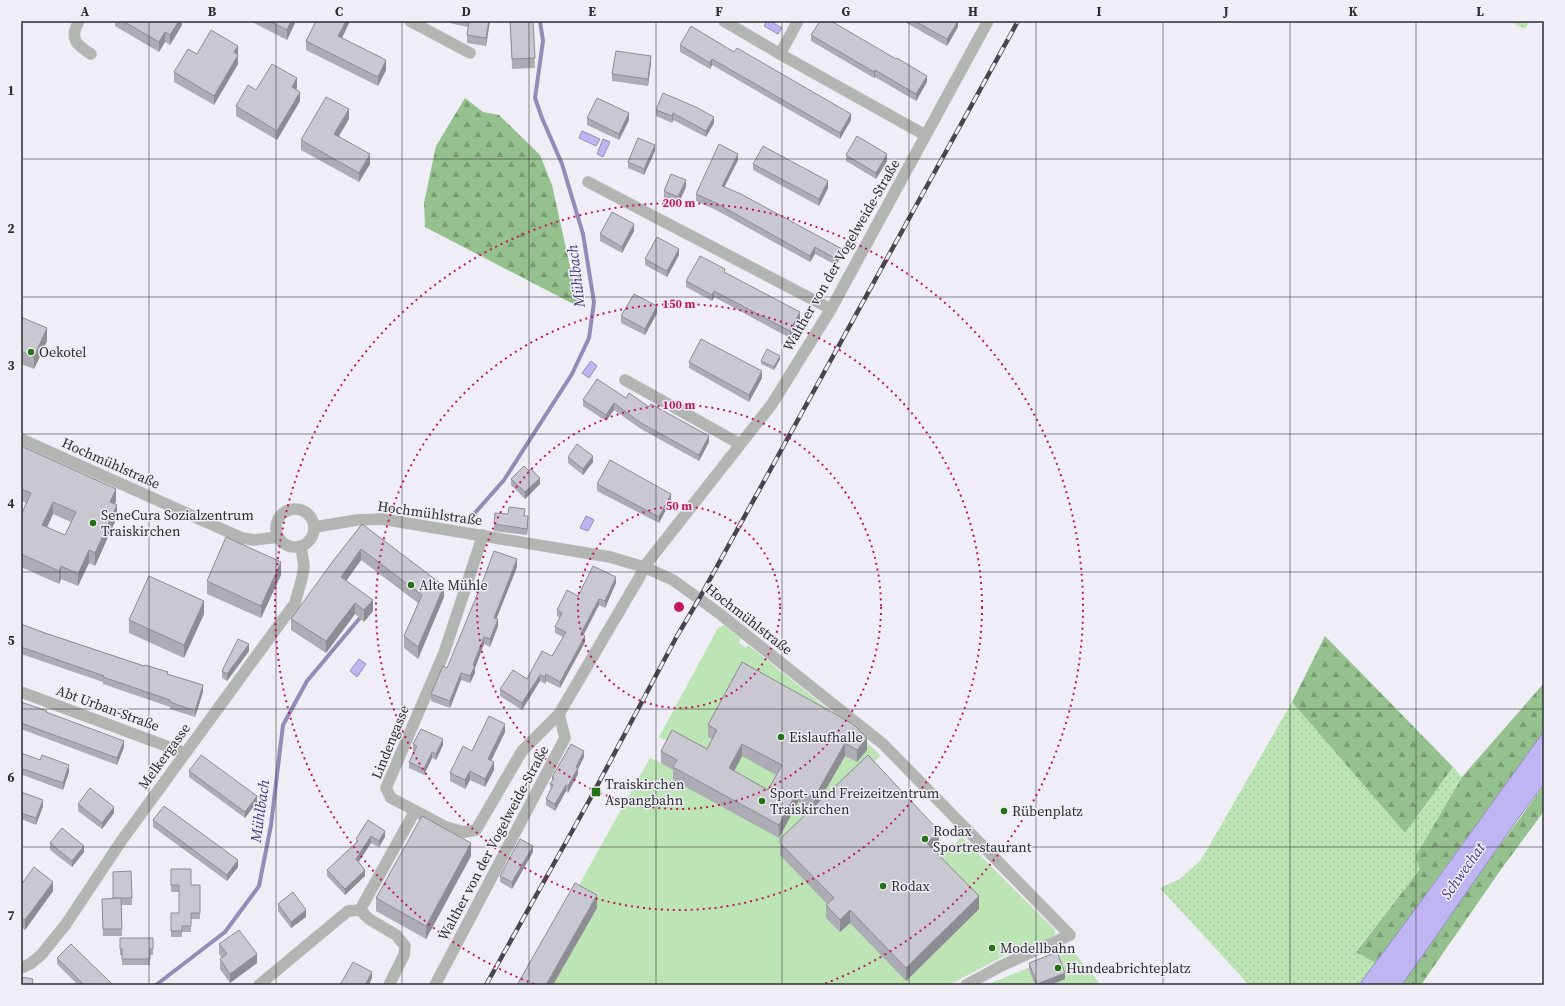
<svg xmlns="http://www.w3.org/2000/svg" width="1565" height="1006" font-family="'Source Serif 4',serif">
<style>
.grass{fill:url(#grass-dots)}
.forest{fill:url(#forest-firs)}
.garden{fill:#bce4b5}
.water{fill:#beb5f2;stroke:#928cb8}
.lines{fill:none;stroke-linecap:round;stroke-linejoin:round}
.stream{stroke:#928cb8;stroke-width:4}
.street-casing{stroke:#cccbd2;stroke-width:12}
.street{stroke:#b3b5b2;stroke-width:11}
.rail-casing{stroke:#47474b;stroke-width:4.5}
.rail{stroke:#efeef6;stroke-width:3;stroke-dasharray:9;stroke-linecap:butt}
.wall{fill:#adacb4;fill-rule:evenodd}
.shaded-wall{fill:#8d8c92}
.building{fill:#c9c8d1;stroke:#8d8c92;fill-rule:evenodd}
.grid{fill:none;stroke:#2d2d30;stroke-width:1;stroke-opacity:0.55}
.ring{fill:none;stroke:#c2185b;stroke-width:2;stroke-dasharray:2 4}
.poi-dot{fill:#257116;stroke:#efeef6;stroke-width:1.5}
.labels{text-anchor:middle;stroke-width:3;stroke-linejoin:round;paint-order:stroke}
.street-label{font-size:14px;fill:#2d2d30;stroke:#efeef6}
.poi-label{font-size:14px;fill:#2d2d30;stroke:#efeef6;text-anchor:start}
.water-label{font-size:15px;font-style:italic;fill:#48377e;stroke:#efeef6}
.centre{fill:#c2185b;stroke:#efeef6;stroke-width:2}
.ring-label{font-size:12px;text-anchor:middle;font-weight:bold;fill:#c2185b;stroke:#efeef6;stroke-width:3;stroke-linejoin:round;paint-order:stroke}
.neatline{fill:none;stroke:#2d2d30;stroke-width:1.5}
.grid-label{font-size:13px;text-anchor:middle;font-weight:bold;fill:#2d2d30}
</style>
<defs>
<pattern id="grass-dots" width="8" height="8" patternUnits="userSpaceOnUse"><rect width="8" height="8" fill="#bce4b5"/><path d="M2 2h.1M6 6h.1" fill="none" stroke="#a2c49c" stroke-width="1.8" stroke-linecap="round"/></pattern>
<pattern id="forest-firs" width="22" height="20" patternUnits="userSpaceOnUse"><rect width="22" height="20" fill="#95c18e"/><path d="M5 1l3.5 6h-7zM16 11l3.5 6h-7z" fill="#7a9d74"/></pattern>
</defs>
<rect width="100%" height="100%" fill="#efeef6"/>
<!-- grass -->
<g class="grass">
<polygon points="1509,21 1530,21 1525,29"/>
<polygon points="1292,702 1405,833 1453,767 1462,777 1415,857 1420,869 1356,951 1376,963 1360,984 1249,985 1160,888 1180,879 1201,860"/>
</g>
<!-- forest -->
<g class="forest">
<polygon points="465,98 483,112 499,115 540,155 552,185 579,307 425,227 424,203 436,146"/>
<polygon points="1325,636 1453,767 1405,833 1292,702"/>
<polygon points="1544,683 1544,731 1376,963 1356,952 1420,869 1415,857 1462,777"/>
<polygon points="1544,785 1544,811 1502,868 1421,985 1402,985 1490,859"/>
</g>
<!-- garden -->
<g class="garden">
<polygon points="724,625 741,639 739,643 746,648 748,645 853,729 879,754 880,756 868,768 939,843 927,855 935,863 962,837 1055,930 1055,936 1002,957 949,985 523,985 650,758 661,763 672,743 659,737 718,628"/>
<polygon points="1072,950 1101,985 986,985"/>
</g>
<!-- water -->
<g class="water">
<polygon points="767,21 770,21 782,28 778,34 764,26"/>
<polygon points="582,131 600,139 596,146 579,138"/>
<polygon points="603,139 610,142 603,157 597,154"/>
<polygon points="591,361 597,366 589,378 582,373"/>
<polygon points="586,516 594,520 588,531 580,528"/>
<polygon points="359,659 366,664 357,677 350,671"/>
<polygon points="1544,731 1544,784 1517,820 1402,985 1359,985 1438,878"/>
</g>
<g class="lines">
<!-- stream -->
<g class="stream">
<polyline points="467,522 504,480 572,374 589,338 594,302 583,234 562,164 542,118 535,98 543,41 540,21"/>
<polyline points="156,985 225,932 259,886 271,825 283,725 307,681 359,619"/>
</g>
<defs>
<g id="street">
<path d="M 79,21 C 69,38 76,45 91,54"/>
<polyline points="410,21 470,53"/>
<polyline points="724,21 780,54 925,135"/>
<polyline points="780,54 798,21"/>
<polyline points="588,182 831,309"/>
<polyline points="625,380 740,444"/>
<polyline points="21,439 242,538 254,540 278,537"/>
<circle cx="295" cy="528" r="19"/>
<polyline points="315,527 357,520 382,519 610,557 644,567 673,580 720,614 883,744 1070,935 1001,966 966,985"/>
<polyline points="483,535 444,653 386,788 391,798 446,827 464,832 476,830 522,751 559,714 639,578 644,567 772,404 831,309 988,21"/>
<polyline points="21,692 185,753"/>
<polyline points="360,910 415,811"/>
<polyline points="360,910 369,919 396,935 405,946 404,955 389,985"/>
<polyline points="21,968 30,964 41,955 66,924 122,840 295,603 302,578 304,566 301,547"/>
<polyline points="259,985 348,911 360,910"/>
<polyline points="435,985 565,738 559,714"/>
</g>
</defs>
<!-- street casing -->
<use href="#street" class="street-casing"/>
<!-- street -->
<use href="#street" class="street"/>
<defs>
<polyline id="rail" points="486,985 589,801 677,636 699,599 1018,21"/>
</defs>
<!-- rail casing -->
<use href="#rail" class="rail-casing"/>
<!-- rail -->
<use href="#rail" class="rail"/>
</g>
<!-- wall -->
<g class="wall">
<polygon points="115,21 182,21 182,25 170,45 165,42 159,52 115,26"/>
<polygon points="250,21 295,21 295,23 287,40"/>
<polygon points="316,21 350,21 342,38 386,70 378,86 306,50 306,41"/>
<polygon points="449,21 490,21 486,46 467,43 467,35 468,27 449,23"/>
<polygon points="510,21 533,21 535,68 512,69"/>
<polygon points="903,21 958,21 958,27 947,46"/>
<polygon points="811,35 927,82 916,101 875,77 874,78 811,41"/>
<polygon points="680,45 734,52 851,120 840,139 712,65 710,69 680,52"/>
<polygon points="238,46 238,64 214,105 174,82 174,72 197,54"/>
<polygon points="651,63 648,86 612,81 612,74"/>
<polygon points="297,88 296,89 300,101 277,140 236,116 236,106 256,90"/>
<polygon points="663,93 714,123 706,137 673,120 672,123 656,116 656,110"/>
<polygon points="587,118 629,120 619,140 587,125"/>
<polygon points="349,119 339,136 370,164 359,182 301,150 301,140"/>
<polygon points="655,151 644,175 628,168 628,162"/>
<polygon points="846,155 887,161 876,179 846,161"/>
<polygon points="738,160 724,187 842,255 836,265 815,254 810,262 716,210 696,201 696,194"/>
<polygon points="753,164 828,188 819,206 753,170"/>
<polygon points="686,187 678,204 664,198 664,191"/>
<polygon points="634,231 622,253 600,241 600,234"/>
<polygon points="679,255 667,277 645,265 645,259"/>
<polygon points="725,272 800,319 790,338 714,297 712,301 686,287 686,281"/>
<polygon points="657,313 645,335 621,323 621,316"/>
<polygon points="21,317 47,341 34,369 21,364"/>
<polygon points="780,359 774,370 761,364 761,361"/>
<polygon points="689,362 762,378 749,402 689,368"/>
<polygon points="626,398 649,407 709,442 699,461 641,429 614,410 606,421 583,406 583,400"/>
<path d="M 21,446 L 116,501 L 115,504 L 117,517 L 95,566 L 89,563 L 78,586 L 61,579 L 59,584 L 21,567 L 21,515 L 26,503 L 21,501 ZM 53,514 L 71,522 L 65,535 L 47,527 Z"/>
<polygon points="568,457 593,462 583,475 568,463"/>
<polygon points="511,479 540,484 525,499 511,485"/>
<polygon points="597,484 671,500 659,523 597,491"/>
<polygon points="525,516 528,523 527,535 494,531 494,524"/>
<polygon points="362,524 444,597 418,659 404,648 404,636 418,603 361,560 346,581 373,611 364,622 355,614 326,653 291,630 291,619"/>
<polygon points="517,567 496,619 498,626 490,647 484,644 475,668 475,673 470,683 461,680 450,708 431,701 431,694 447,668"/>
<polygon points="281,575 261,618 207,594 207,581"/>
<polygon points="616,583 605,608 599,605 583,635 585,642 560,688 546,681 545,684 540,681 522,710 500,696 500,689 527,679 552,656 563,637 555,633 555,627 560,618 557,616 557,610 578,596"/>
<polygon points="204,614 184,658 129,633 129,620"/>
<polygon points="21,624 42,632 168,674 203,692 195,717 170,709 170,707 103,684 103,682 21,654"/>
<polygon points="249,651 227,681 222,678 222,671"/>
<path d="M 742,662 L 867,750 L 857,762 L 845,756 L 819,801 L 939,843 L 933,849 L 979,909 L 906,981 L 850,923 L 840,932 L 826,918 L 826,905 L 827,904 L 780,855 L 780,839 L 811,809 L 798,802 L 779,838 L 673,780 L 673,770 L 661,763 L 661,751 L 707,749 L 712,739 L 708,737 L 708,725 ZM 742,756 L 776,775 L 768,790 L 734,771 Z"/>
<polygon points="21,702 124,747 117,765 21,729"/>
<polygon points="505,732 491,761 494,770 485,787 470,780 465,789 450,781 450,773 472,751"/>
<polygon points="413,744 443,745 436,760 432,758 424,775 409,768 409,762 414,751 413,751"/>
<polygon points="21,753 69,772 63,790 23,775"/>
<polygon points="584,757 578,769 578,774 568,793 566,791 555,811 546,805 546,799 551,790 550,784 552,781 552,777"/>
<polygon points="189,771 257,802 245,818 189,777"/>
<polygon points="21,792 43,806 36,825 21,819"/>
<polygon points="78,804 114,813 102,829 78,811"/>
<polygon points="153,820 238,867 227,881 153,827"/>
<polygon points="368,820 385,837 379,847 371,843 358,862 365,876 345,895 327,876 327,870 356,844 356,839"/>
<polygon points="50,843 84,852 72,867 50,850"/>
<polygon points="533,852 512,889 500,882 500,876"/>
<polygon points="471,856 426,939 376,911 376,898"/>
<polygon points="171,869 191,885 200,885 200,919 191,919 191,932 182,932 182,937 171,937 171,913 179,913 179,892 171,892"/>
<polygon points="131,871 132,905 122,905 122,936 103,936 102,899 113,899"/>
<polygon points="21,885 53,891 25,930 21,927"/>
<polygon points="278,904 306,917 291,928 278,911"/>
<polygon points="120,938 153,938 153,955 150,955 150,965 122,965 122,955 120,955"/>
<polygon points="219,944 257,963 230,983 220,969 220,959 222,958 219,954"/>
<polygon points="57,958 113,985 78,985 57,964"/>
<polygon points="1029,963 1065,979 1050,985 1035,985 1029,969"/>
</g>
<!-- shaded-wall -->
<g class="shaded-wall">
<polygon points="179,21 182,21 182,25 170,45 170,35"/>
<polygon points="291,21 295,21 295,23 287,40 287,30"/>
<polygon points="346,21 350,21 338,46 338,36"/>
<polygon points="489,21 490,21 486,46 486,38"/>
<polygon points="958,21 958,27 947,46 947,39"/>
<polygon points="165,32 165,42 159,52 159,42"/>
<polygon points="238,46 238,64 214,105 214,96 234,52"/>
<polygon points="651,56 651,63 648,86 648,79"/>
<polygon points="712,59 712,65 710,69 710,63"/>
<polygon points="386,60 386,70 378,86 378,77"/>
<polygon points="875,70 875,77 874,78 874,72"/>
<polygon points="927,76 927,82 916,101 916,94"/>
<polygon points="297,78 297,88 292,96 292,87"/>
<polygon points="300,92 300,101 277,140 277,131"/>
<polygon points="349,109 349,119 334,144 334,134"/>
<polygon points="629,113 629,120 619,140 619,134"/>
<polygon points="673,113 673,120 672,123 672,116"/>
<polygon points="851,114 851,120 840,139 840,133"/>
<polygon points="714,117 714,123 706,137 706,131"/>
<polygon points="655,145 655,151 644,175 644,169"/>
<polygon points="370,154 370,164 359,182 359,173"/>
<polygon points="738,154 738,160 722,192 722,186"/>
<polygon points="887,154 887,161 876,179 876,173"/>
<polygon points="686,180 686,187 678,204 678,197"/>
<polygon points="828,181 828,188 819,206 819,199"/>
<polygon points="634,224 634,231 622,253 622,247"/>
<polygon points="815,247 815,254 810,262 810,256"/>
<polygon points="679,249 679,255 667,277 667,271"/>
<polygon points="842,249 842,255 836,265 836,259"/>
<polygon points="714,291 714,297 712,301 712,295"/>
<polygon points="657,306 657,313 645,335 645,329"/>
<polygon points="800,312 800,319 790,338 790,331"/>
<polygon points="47,328 47,341 34,369 34,357"/>
<polygon points="780,356 780,359 774,370 774,367"/>
<polygon points="762,371 762,378 749,402 749,395"/>
<polygon points="614,403 614,410 606,421 606,415"/>
<polygon points="709,436 709,442 699,461 699,455"/>
<polygon points="593,456 593,462 583,475 583,469"/>
<polygon points="540,478 540,484 525,499 525,492"/>
<polygon points="116,489 116,501 110,514 110,502"/>
<polygon points="671,494 671,500 659,523 659,517"/>
<polygon points="53,502 53,514 42,538 42,525"/>
<polygon points="117,505 117,517 95,566 95,553"/>
<polygon points="528,516 528,523 527,535 527,529"/>
<polygon points="361,549 361,560 341,588 341,577"/>
<polygon points="89,550 89,563 78,586 78,574"/>
<polygon points="517,559 517,567 494,625 494,618"/>
<polygon points="281,562 281,575 261,618 261,606"/>
<polygon points="61,566 61,579 59,584 59,571"/>
<polygon points="616,577 616,583 605,608 605,601"/>
<polygon points="444,586 444,597 418,659 418,647"/>
<polygon points="599,599 599,605 581,640 581,633"/>
<polygon points="373,600 373,611 364,622 364,610"/>
<polygon points="204,601 204,614 184,658 184,645"/>
<polygon points="355,603 355,614 326,653 326,641"/>
<polygon points="498,619 498,626 490,647 490,639"/>
<polygon points="585,636 585,642 560,688 560,682"/>
<polygon points="484,637 484,644 475,668 475,673 470,683 470,676 473,665"/>
<polygon points="249,644 249,651 227,681 227,674"/>
<polygon points="461,673 461,680 450,708 450,701"/>
<polygon points="546,674 546,681 545,684 545,677"/>
<polygon points="540,675 540,681 522,710 522,703"/>
<polygon points="203,685 203,692 195,717 195,711"/>
<polygon points="505,724 505,732 488,767 488,759"/>
<polygon points="867,738 867,750 857,762 857,750"/>
<polygon points="443,739 443,745 436,760 436,754"/>
<polygon points="124,741 124,747 117,765 117,758"/>
<polygon points="845,743 845,756 814,810 814,798"/>
<polygon points="742,744 742,756 729,781 729,768"/>
<polygon points="584,751 584,757 578,769 578,774 568,793 568,786 576,767"/>
<polygon points="432,752 432,758 424,775 424,769"/>
<polygon points="494,762 494,770 485,787 485,779"/>
<polygon points="69,765 69,772 63,790 63,783"/>
<polygon points="23,769 23,775 21,780 21,774"/>
<polygon points="470,771 470,780 465,789 465,780"/>
<polygon points="566,785 566,791 555,811 555,804"/>
<polygon points="798,790 798,802 779,838 779,825"/>
<polygon points="257,796 257,802 245,818 245,812"/>
<polygon points="43,800 43,806 36,825 36,818"/>
<polygon points="114,807 114,813 102,829 102,823"/>
<polygon points="385,831 385,837 379,847 379,841"/>
<polygon points="939,831 939,843 927,856 927,843"/>
<polygon points="371,836 371,843 356,866 356,859"/>
<polygon points="471,843 471,856 426,939 426,926"/>
<polygon points="84,846 84,852 72,867 72,861"/>
<polygon points="533,846 533,852 512,889 512,882"/>
<polygon points="238,860 238,867 227,881 227,875"/>
<polygon points="365,870 365,876 345,895 345,889"/>
<polygon points="53,882 53,891 25,930 25,920"/>
<polygon points="597,895 597,908 553,985 546,985"/>
<polygon points="979,896 979,909 906,981 906,968"/>
<polygon points="306,910 306,917 291,928 291,922"/>
<polygon points="850,910 850,923 840,932 840,920"/>
<polygon points="257,954 257,963 230,983 230,974"/>
<polygon points="372,972 372,978 369,985 365,985"/>
<polygon points="1065,973 1065,979 1050,985 1037,985 1037,984"/>
</g>
<!-- building -->
<g class="building">
<polygon points="123,21 179,21 170,35 165,32 159,42"/>
<polygon points="269,21 291,21 287,30"/>
<polygon points="316,21 346,21 338,36 386,60 378,77 306,41"/>
<polygon points="469,21 489,21 486,38 467,35"/>
<polygon points="510,21 533,21 535,58 512,59"/>
<polygon points="820,21 831,21 896,59 897,58 927,76 916,94 875,70 874,72 811,35"/>
<polygon points="915,21 958,21 947,39"/>
<polygon points="691,26 734,52 737,48 851,114 840,133 712,59 710,63 680,45"/>
<polygon points="211,30 238,46 234,52 238,55 214,96 174,72 188,49 197,54"/>
<polygon points="616,51 651,56 648,79 612,74"/>
<polygon points="272,64 297,78 292,87 300,92 277,131 236,106 248,85 256,90"/>
<polygon points="663,93 696,107 714,117 706,131 673,113 672,116 656,110"/>
<polygon points="326,97 349,109 334,134 370,154 359,173 301,140"/>
<polygon points="597,98 629,113 619,134 587,118"/>
<polygon points="857,136 887,154 876,173 846,155"/>
<polygon points="638,138 655,145 644,169 628,162"/>
<polygon points="719,144 738,154 722,186 741,194 842,249 836,259 815,247 810,256 716,203 696,194"/>
<polygon points="763,146 828,181 819,199 753,164"/>
<polygon points="671,174 686,180 678,197 664,191"/>
<polygon points="612,212 634,224 622,247 600,234"/>
<polygon points="657,237 679,249 667,271 645,259"/>
<polygon points="700,256 725,269 724,272 800,312 790,331 714,291 712,295 686,281"/>
<polygon points="634,294 657,306 645,329 621,316"/>
<polygon points="21,317 47,328 34,357 21,351"/>
<polygon points="701,339 762,371 749,395 689,362"/>
<polygon points="767,349 780,356 774,367 761,361"/>
<polygon points="597,379 626,398 629,393 649,407 651,404 709,436 699,455 641,423 614,403 606,415 583,400"/>
<polygon points="577,444 593,456 583,469 568,457"/>
<path d="M 21,446 L 116,489 L 110,502 L 117,505 L 95,553 L 89,550 L 78,574 L 61,566 L 59,571 L 21,554 L 21,515 L 31,493 L 21,489 ZM 53,502 L 76,512 L 65,535 L 42,525 Z"/>
<polygon points="610,460 671,494 659,517 597,484"/>
<polygon points="524,466 529,471 531,469 540,478 525,492 511,479"/>
<polygon points="509,507 525,509 524,516 528,516 527,529 494,524 495,513 508,514"/>
<polygon points="362,524 444,586 418,647 404,636 422,595 361,549 341,577 373,600 364,610 355,603 326,641 291,619 333,561"/>
<polygon points="226,537 281,562 261,606 207,581"/>
<polygon points="494,551 517,559 494,618 498,619 490,639 484,637 473,665 475,666 470,676 461,673 450,701 431,694 443,666 447,668 484,578"/>
<polygon points="593,566 616,577 605,601 599,599 581,633 585,636 560,682 546,674 545,677 540,675 522,703 500,689 513,670 527,679 542,651 552,656 566,632 555,627 562,613 557,610 567,590 578,596"/>
<polygon points="149,576 204,601 184,645 129,620"/>
<polygon points="21,624 42,632 144,666 145,665 168,672 167,674 203,685 195,711 170,702 170,700 103,677 104,676 21,647"/>
<polygon points="238,639 249,644 227,674 222,671"/>
<path d="M 742,662 L 853,724 L 867,738 L 857,750 L 845,743 L 814,798 L 798,790 L 779,825 L 673,767 L 677,760 L 661,751 L 672,730 L 707,749 L 717,730 L 708,725 ZM 742,744 L 782,765 L 768,790 L 729,768 Z"/>
<polygon points="21,702 47,711 46,712 124,741 117,758 21,723"/>
<polygon points="489,716 505,724 488,759 494,762 485,779 470,771 465,780 450,773 463,746 472,751"/>
<polygon points="421,729 443,739 436,754 432,752 424,769 409,762 417,746 413,744"/>
<polygon points="571,744 584,751 576,767 578,768 568,786 566,785 555,804 546,799 553,785 550,784 554,778 552,777"/>
<polygon points="21,753 40,760 42,755 69,765 63,783 23,769 21,774"/>
<polygon points="201,755 257,796 245,812 189,771"/>
<polygon points="868,755 939,831 927,843 979,896 906,968 850,910 840,920 826,905 834,898 780,843 780,839"/>
<polygon points="90,788 114,807 102,823 78,804"/>
<polygon points="21,792 43,800 36,818 21,813"/>
<polygon points="164,806 238,860 227,875 153,820"/>
<polygon points="422,816 471,843 426,926 376,898"/>
<polygon points="368,820 385,831 379,841 371,836 356,859 365,870 345,889 327,870 358,841 356,839"/>
<polygon points="62,828 84,846 72,861 50,843"/>
<polygon points="520,839 533,846 512,882 500,876"/>
<polygon points="34,867 53,882 25,920 21,918 21,885"/>
<polygon points="171,869 191,869 191,885 200,885 200,913 191,913 191,926 182,926 182,931 171,931 171,913 179,913 179,885 171,885"/>
<polygon points="131,871 132,898 113,898 113,872"/>
<polygon points="575,883 597,895 546,985 517,985"/>
<polygon points="293,892 306,910 291,922 278,904"/>
<polygon points="121,898 122,929 103,929 102,899"/>
<polygon points="239,930 257,954 230,974 220,959 227,954 219,944"/>
<polygon points="120,938 153,938 153,949 150,949 150,959 122,959 122,949 120,949"/>
<polygon points="71,944 113,985 84,985 57,958"/>
<polygon points="1057,952 1065,973 1037,984 1029,963"/>
<polygon points="353,962 372,972 365,985 340,985"/>
<polygon points="21,977 33,979 32,985 21,985"/>
</g>
<!-- grid -->
<path class="grid" d="M 149,21 L 149,985M 276,21 L 276,985M 402,21 L 402,985M 529,21 L 529,985M 656,21 L 656,985M 782,21 L 782,985M 909,21 L 909,985M 1036,21 L 1036,985M 1163,21 L 1163,985M 1290,21 L 1290,985M 1416,21 L 1416,985M 21,159 L 1544,159M 21,297 L 1544,297M 21,434 L 1544,434M 21,572 L 1544,572M 21,709 L 1544,709M 21,847 L 1544,847"/>
<!-- distance rings -->
<g class="ring">
<circle cx="679" cy="607" r="101"/>
<circle cx="679" cy="607" r="202"/>
<circle cx="679" cy="607" r="303"/>
<path d="M534 984A404 404 0 1 1 824 984"/>
</g>
<!-- markers -->
<g class="poi-dot">
<circle cx="31" cy="352" r="4"/>
<circle cx="93" cy="523" r="4"/>
<circle cx="411" cy="585" r="4"/>
<circle cx="781" cy="737" r="4"/>
<rect x="591" y="787" width="10" height="10" rx="2"/>
<circle cx="762" cy="801" r="4"/>
<circle cx="1004" cy="811" r="4"/>
<circle cx="925" cy="839" r="4"/>
<circle cx="883" cy="886" r="4"/>
<circle cx="992" cy="948" r="4"/>
<circle cx="1058" cy="968" r="4"/>
</g>
<g class="labels">
<!-- street labels -->
<g class="street-label">
<text transform="translate(841 255) rotate(-60)" y="5">Walther von der Vogelweide-Straße</text>
<text transform="translate(111 463) rotate(24)" y="5">Hochmühlstraße</text>
<text transform="translate(430 513) rotate(8)" y="5">Hochmühlstraße</text>
<text transform="translate(749 619) rotate(38)" y="5">Hochmühlstraße</text>
<text transform="translate(108 708) rotate(20)" y="5">Abt Urban-Straße</text>
<text transform="translate(390 742) rotate(-68)" y="5">Lindengasse</text>
<text transform="translate(164 756) rotate(-54)" y="5">Melkergasse</text>
<text transform="translate(493 843) rotate(-62)" y="5">Walther von der Vogelweide-Straße</text>
</g>
<!-- poi labels -->
<g class="poi-label">
<text x="39" y="357">Oekotel</text>
<text x="101" y="520">SeneCura Sozialzentrum<tspan x="101" dy="16">Traiskirchen</tspan></text>
<text x="419" y="590">Alte Mühle</text>
<text x="789" y="742">Eislaufhalle</text>
<text x="605" y="789">Traiskirchen<tspan x="605" dy="16">Aspangbahn</tspan></text>
<text x="770" y="798">Sport- und Freizeitzentrum<tspan x="770" dy="16">Traiskirchen</tspan></text>
<text x="1012" y="816">Rübenplatz</text>
<text x="933" y="836">Rodax<tspan x="933" dy="16">Sportrestaurant</tspan></text>
<text x="891" y="891">Rodax</text>
<text x="1000" y="953">Modellbahn</text>
<text x="1066" y="973">Hundeabrichteplatz</text>
</g>
<!-- water labels -->
<g class="water-label">
<text transform="translate(576 276) rotate(-97)" y="5">Mühlbach</text>
<text transform="translate(260 811) rotate(-82)" y="5">Mühlbach</text>
<text transform="translate(1463 871) rotate(-55)" y="5">Schwechat</text>
</g>
</g>
<circle cx="679" cy="607" r="6" class="centre"/>
<g class="ring-label">
<text x="679" y="207">200 m</text>
<text x="679" y="308">150 m</text>
<text x="679" y="409">100 m</text>
<text x="679" y="510">50 m</text>
</g>
<!-- border -->
<rect width="1565" height="1006" fill="none" stroke="#efeef6" stroke-width="44"/>
<rect x="22" y="22" width="1521" height="962" class="neatline"/>
<g class="grid-label">
<text x="85" y="16">A</text>
<text x="212" y="16">B</text>
<text x="339" y="16">C</text>
<text x="466" y="16">D</text>
<text x="592" y="16">E</text>
<text x="719" y="16">F</text>
<text x="846" y="16">G</text>
<text x="973" y="16">H</text>
<text x="1099" y="16">I</text>
<text x="1226" y="16">J</text>
<text x="1353" y="16">K</text>
<text x="1480" y="16">L</text>
<text x="11" y="95">1</text>
<text x="11" y="233">2</text>
<text x="11" y="370">3</text>
<text x="11" y="508">4</text>
<text x="11" y="645">5</text>
<text x="11" y="782">6</text>
<text x="11" y="920">7</text>
</g>
</svg>
